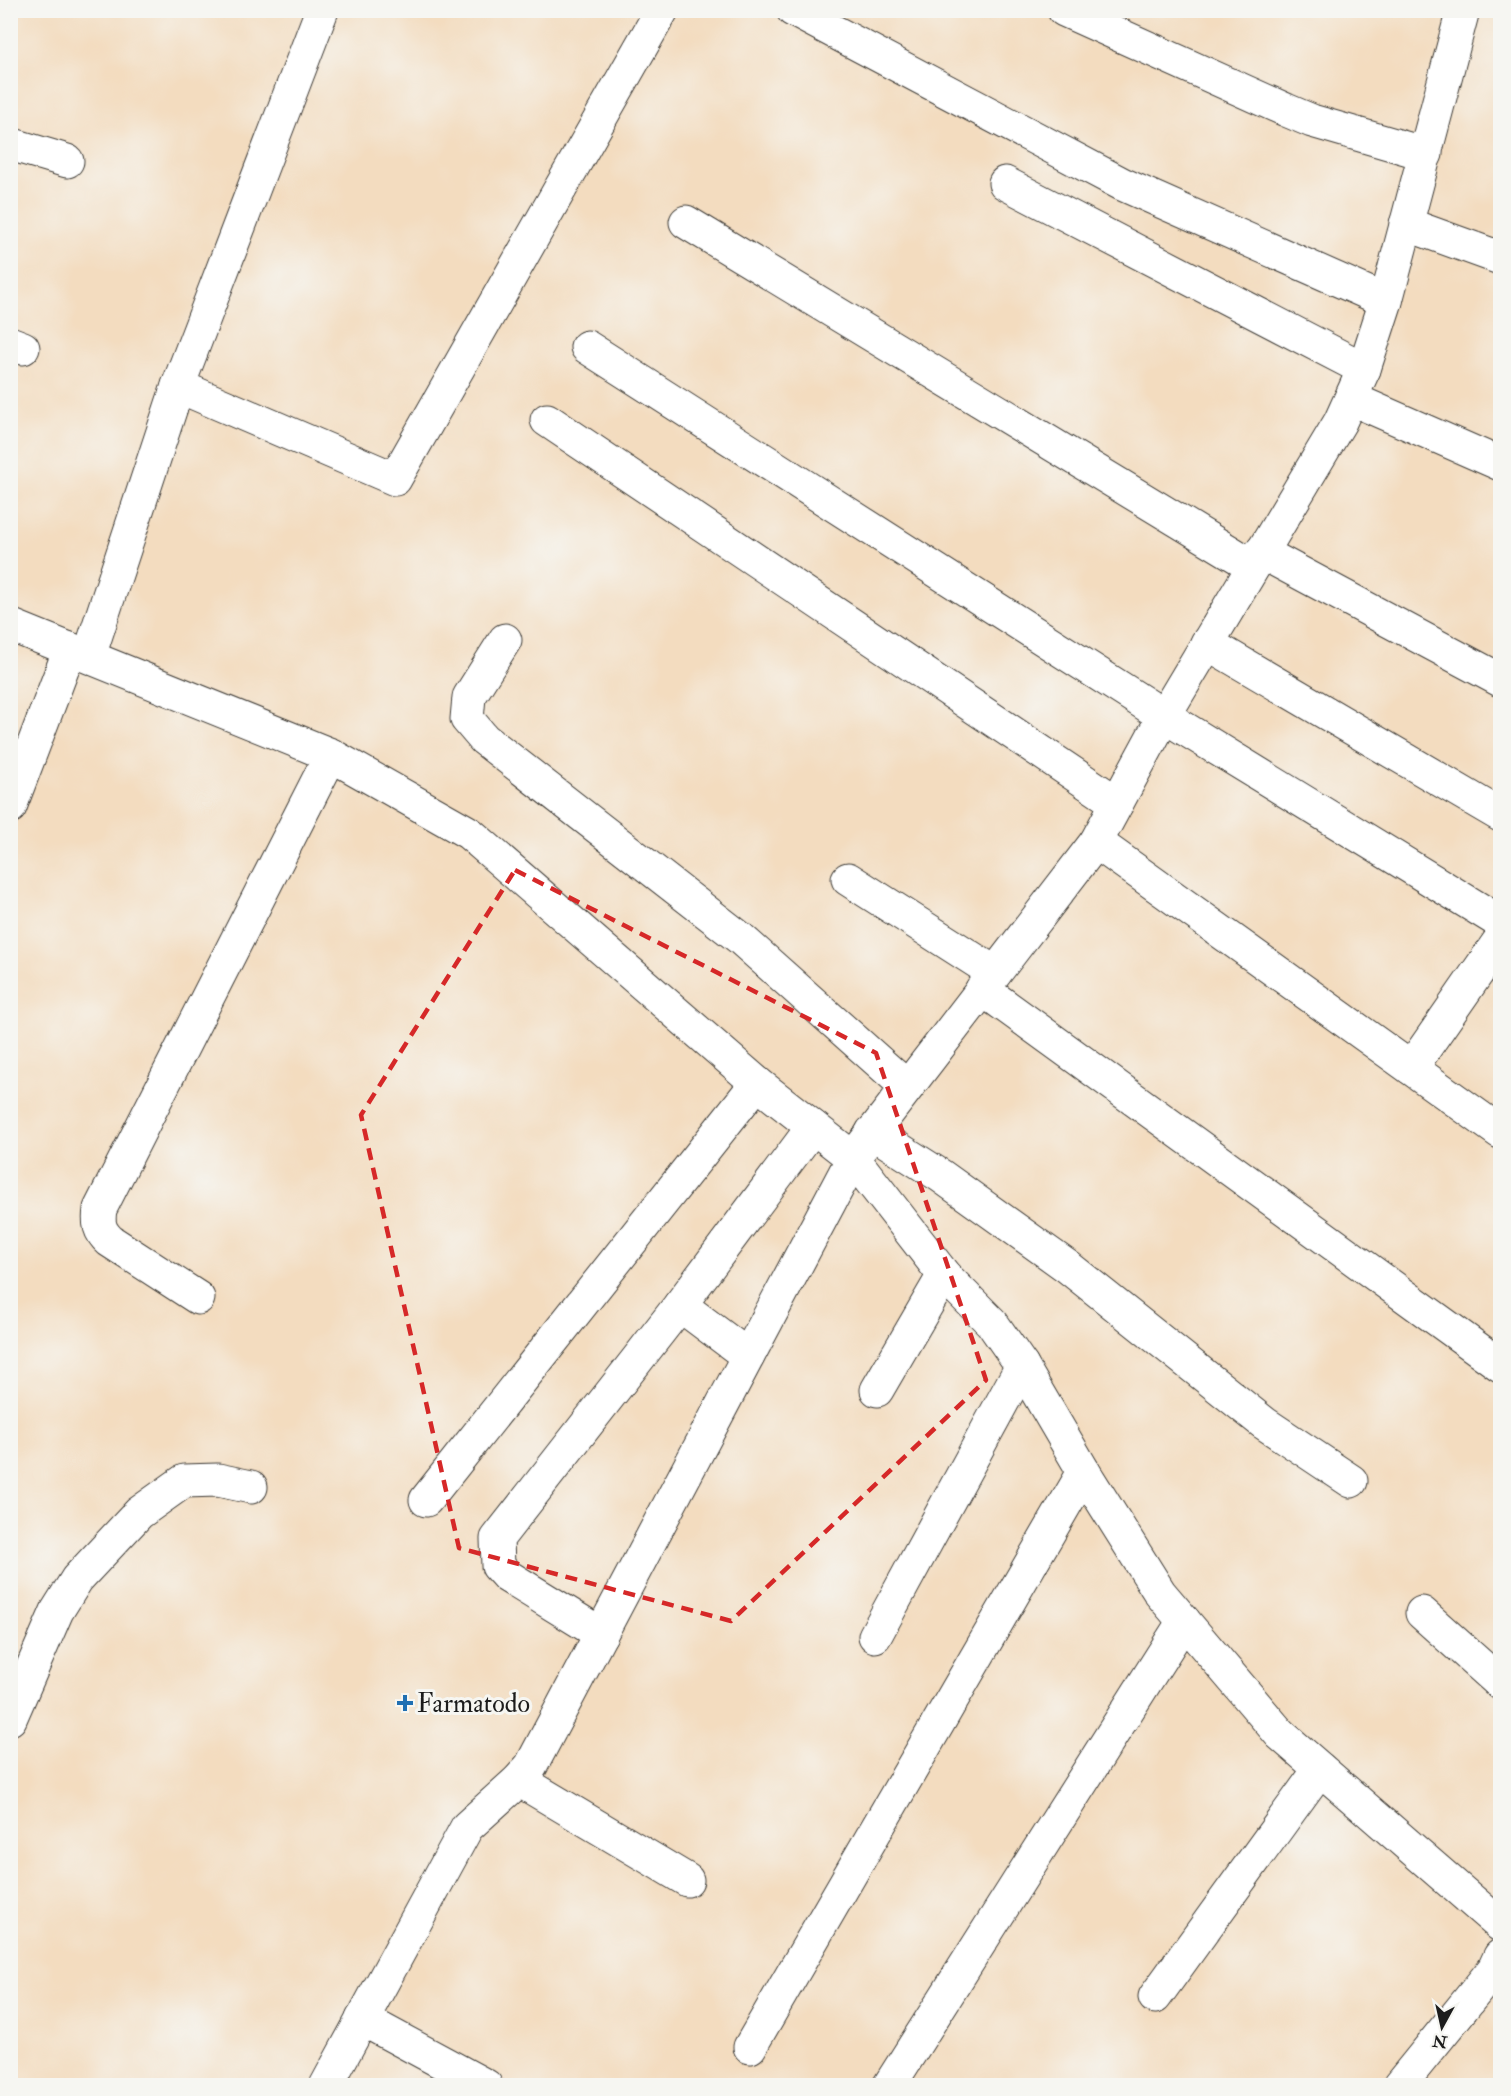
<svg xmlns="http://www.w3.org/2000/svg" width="1511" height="2096" font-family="'IM FELL Double Pica',serif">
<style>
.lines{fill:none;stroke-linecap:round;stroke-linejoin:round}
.minor-casing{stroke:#3c3934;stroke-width:35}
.minor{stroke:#fff;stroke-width:33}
.marked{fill:none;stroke:#d62828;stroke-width:4.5;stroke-dasharray:12 8;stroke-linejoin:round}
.poi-dot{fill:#1f6fb2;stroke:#f6f6f2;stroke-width:2}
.labels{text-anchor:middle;stroke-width:6;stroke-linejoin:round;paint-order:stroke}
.poi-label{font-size:26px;fill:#1c1c1c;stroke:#f6f6f2;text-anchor:start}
</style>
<rect width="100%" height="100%" fill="#f6f6f2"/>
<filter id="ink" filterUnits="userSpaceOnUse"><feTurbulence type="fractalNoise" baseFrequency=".0167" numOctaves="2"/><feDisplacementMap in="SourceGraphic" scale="12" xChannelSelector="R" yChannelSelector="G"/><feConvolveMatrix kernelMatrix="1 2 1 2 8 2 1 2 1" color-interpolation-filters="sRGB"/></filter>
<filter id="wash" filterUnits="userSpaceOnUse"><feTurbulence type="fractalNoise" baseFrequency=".008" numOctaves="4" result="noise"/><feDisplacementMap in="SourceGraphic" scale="24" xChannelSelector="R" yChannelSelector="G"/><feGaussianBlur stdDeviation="1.35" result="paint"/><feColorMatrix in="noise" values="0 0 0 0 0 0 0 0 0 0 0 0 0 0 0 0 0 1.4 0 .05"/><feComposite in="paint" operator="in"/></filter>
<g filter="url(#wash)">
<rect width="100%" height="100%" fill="#f3dcbf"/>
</g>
<g filter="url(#ink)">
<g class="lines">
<defs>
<g id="minor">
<polyline points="793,10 1122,184 1386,301"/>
<polyline points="1064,10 1286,110 1312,121 1426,154"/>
<polyline points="10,144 67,161"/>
<polyline points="1005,183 1364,369"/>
<polyline points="686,222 1253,566"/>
<polyline points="1406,224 1500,258"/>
<polyline points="10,343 23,348"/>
<polyline points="587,347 1164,716 1500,922"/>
<polyline points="178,386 395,479 662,10"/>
<polyline points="1352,399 1500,464"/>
<polyline points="547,420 1117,803"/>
<polyline points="1261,552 1500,680"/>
<polyline points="10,625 331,755 469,833 757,1083 853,1158 944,1275 992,1323 1022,1366 1084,1472 1160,1593 1280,1734 1500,1925"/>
<polyline points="505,640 469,697 467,719 484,739 740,938 907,1087"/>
<polyline points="1207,643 1500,815"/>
<polyline points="89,656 178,386 322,10"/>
<polyline points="10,807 70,649"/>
<polyline points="1096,842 1500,1132"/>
<polyline points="848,879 995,973"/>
<polyline points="982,989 1500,1365"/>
<polyline points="1411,1068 1500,940"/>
<polyline points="872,1132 941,1176 1068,1267 1264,1423 1351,1481"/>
<path d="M 198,1298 L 110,1241 C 99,1231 98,1223 100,1209 L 331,755"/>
<polyline points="680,1305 748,1356"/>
<polyline points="877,1390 944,1275"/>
<polyline points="426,1500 757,1083"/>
<polyline points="1422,1613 1500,1683"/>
<polyline points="601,1634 507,1576 498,1566 497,1539 680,1305 813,1127"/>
<polyline points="875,1636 1022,1366"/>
<polyline points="10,1719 57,1611 77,1579 139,1513 184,1481 218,1480 251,1487"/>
<polyline points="519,1780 687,1880"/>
<polyline points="1155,1997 1320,1769"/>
<polyline points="362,2019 486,2086"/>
<polyline points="750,2047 1084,1472"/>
<polyline points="326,2086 467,1827 519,1780 531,1766 853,1158 1096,842 1164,716 1340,422 1364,369 1386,301 1463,10"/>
<polyline points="889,2086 1184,1621"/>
<polyline points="1399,2086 1494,1969 1500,1956"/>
</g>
</defs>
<!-- minor casing -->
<use href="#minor" class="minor-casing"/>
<!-- minor -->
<use href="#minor" class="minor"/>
</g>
</g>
<!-- marked area -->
<path class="marked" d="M 515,870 L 876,1053 L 986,1380 L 731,1621 L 459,1548 L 361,1115 Z"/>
<!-- markers -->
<path class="poi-dot" d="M402 1694h6v6h6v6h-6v6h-6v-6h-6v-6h6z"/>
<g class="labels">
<!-- poi labels -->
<g class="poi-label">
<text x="417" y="1712">Farmatodo</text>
</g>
</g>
<!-- margin -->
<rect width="1511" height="2096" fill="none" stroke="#f6f6f2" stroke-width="36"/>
<!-- north arrow -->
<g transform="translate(1442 2027) rotate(188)" stroke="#f6f6f2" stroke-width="4.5" paint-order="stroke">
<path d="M0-4.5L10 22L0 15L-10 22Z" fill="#1c1c1c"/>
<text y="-9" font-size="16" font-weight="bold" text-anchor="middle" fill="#1c1c1c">N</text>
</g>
</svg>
